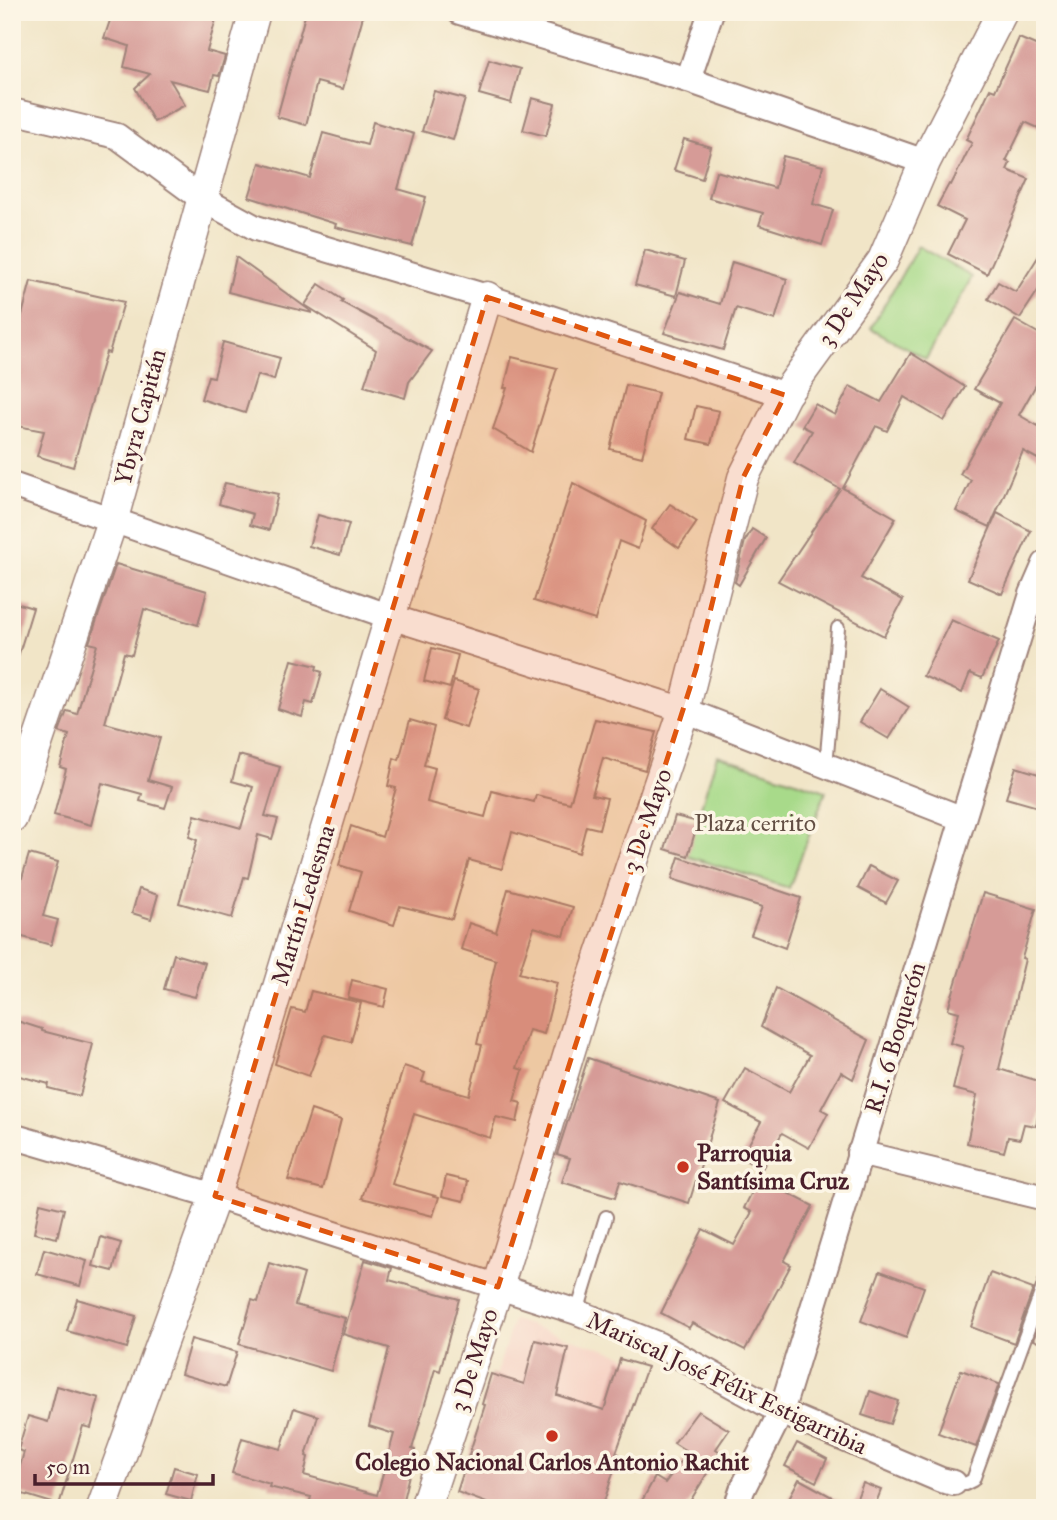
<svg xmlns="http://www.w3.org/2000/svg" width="1057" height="1520" font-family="'IM FELL Great Primer',serif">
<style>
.built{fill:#f6d2c4}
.green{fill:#a8da8a;stroke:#797c5a;stroke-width:2}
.building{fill:#d69b97}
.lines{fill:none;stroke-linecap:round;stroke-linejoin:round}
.service-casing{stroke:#9e8279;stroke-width:16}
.minor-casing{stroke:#9e8279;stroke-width:28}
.tertiary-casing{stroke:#9e8279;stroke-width:33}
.service{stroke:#fff;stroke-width:12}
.minor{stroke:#fff;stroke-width:24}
.tertiary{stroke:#fff;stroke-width:30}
.marked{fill:#e0560e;fill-opacity:0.2;stroke:#e0560e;stroke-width:5;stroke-dasharray:14 9;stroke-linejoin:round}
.poi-dot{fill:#c8321e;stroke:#fcf5e5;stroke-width:2.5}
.labels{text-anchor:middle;stroke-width:7;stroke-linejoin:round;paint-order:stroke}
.street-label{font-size:24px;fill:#4a1f2b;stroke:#fcf5e5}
.park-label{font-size:24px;fill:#624e43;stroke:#fcf5e5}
.poi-label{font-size:24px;font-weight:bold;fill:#4a1f2b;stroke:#fcf5e5;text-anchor:start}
</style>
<rect width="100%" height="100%" fill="#fcf5e5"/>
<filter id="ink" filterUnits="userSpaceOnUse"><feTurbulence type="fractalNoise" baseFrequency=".0143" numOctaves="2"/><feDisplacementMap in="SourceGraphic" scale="14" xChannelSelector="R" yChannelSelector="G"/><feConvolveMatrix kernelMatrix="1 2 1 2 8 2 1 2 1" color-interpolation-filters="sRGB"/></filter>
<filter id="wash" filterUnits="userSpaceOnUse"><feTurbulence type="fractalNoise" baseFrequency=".00686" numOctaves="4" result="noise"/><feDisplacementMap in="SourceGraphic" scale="28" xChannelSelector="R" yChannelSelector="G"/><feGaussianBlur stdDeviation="1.57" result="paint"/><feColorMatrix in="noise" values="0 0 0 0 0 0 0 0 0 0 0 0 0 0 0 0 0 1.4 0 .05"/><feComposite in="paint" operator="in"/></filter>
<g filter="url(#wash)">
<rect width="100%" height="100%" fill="#f1e5c7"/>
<!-- built -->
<polygon class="built" points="513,1320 650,1364 603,1508 456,1508"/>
<!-- green -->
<g class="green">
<polygon points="918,246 972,277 926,359 871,328"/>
<polygon points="717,755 826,791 789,888 686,856"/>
</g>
<g id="blocks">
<!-- building -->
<g class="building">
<polygon points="113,12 218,12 207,51 225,56 219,76 214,75 210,90 170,80 185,105 154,122 135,88 150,74 124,67 129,46 104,38"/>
<polygon points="306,12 352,12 363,16 343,89 317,82 306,125 277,117"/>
<polygon points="1019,38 1045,49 1045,131 1025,122 1006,161 1010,163 1007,170 1029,179 987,274 948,254 965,220 937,206 949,184 951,185 972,143 966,140 990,89 995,91"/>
<polygon points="489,60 520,69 511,103 479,94"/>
<polygon points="434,91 465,99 453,140 422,131"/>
<polygon points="532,98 555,104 546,136 523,130"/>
<polygon points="373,122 414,134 398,189 426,197 412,246 335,227 336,224 249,197 260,163 310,178 323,133 367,145"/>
<polygon points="684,139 711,147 702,179 674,170"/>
<polygon points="783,156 823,166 813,204 833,210 822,245 759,225 763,213 709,198 716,171 775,188"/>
<polygon points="1045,246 1045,280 1020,318 988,299 998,282 1016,292"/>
<polygon points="645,250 685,261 676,296 635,285"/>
<polygon points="236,257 312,312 312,313 228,292"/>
<polygon points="732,262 787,279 775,320 736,308 723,350 664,333 680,292 720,304"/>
<polygon points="31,281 124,302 109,353 106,352 73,467 37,456 44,431 12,425 12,353"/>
<polygon points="319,284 343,300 341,302 432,351 409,382 405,398 364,386 376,350 305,305"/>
<polygon points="1015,320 1045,337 1045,369 1019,415 1045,430 1045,463 1023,451 990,527 956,511 971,480 960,474 1000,403 974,389"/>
<polygon points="223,342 280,358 274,380 257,375 245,413 201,399 208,376 214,377"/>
<polygon points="911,353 965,387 944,421 904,397 887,431 876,426 843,488 896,518 861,578 903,600 884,636 778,581 840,489 794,463 812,431 802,426 815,404 835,415 850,386 881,402"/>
<polygon points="512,357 557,368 531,452 493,429 507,388 504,388"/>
<polygon points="626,385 658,393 642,457 610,449"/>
<polygon points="696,406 719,411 711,444 688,439"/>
<polygon points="225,483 278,494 269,530 250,525 253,514 219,504"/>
<polygon points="573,483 646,521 638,549 619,541 595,620 534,601"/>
<polygon points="670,504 697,522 679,548 652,529"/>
<polygon points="997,513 1031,531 1002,594 968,579"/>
<polygon points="318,515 349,524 340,555 309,546"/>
<polygon points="752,529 766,538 739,585 735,582 745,541"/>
<polygon points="116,564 207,591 198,625 144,609 132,655 124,653 105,723 160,738 148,780 172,787 165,808 140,801 142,794 102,783 91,825 54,815 66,769 60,767 69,735 59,732 67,711 77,714 97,645 89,643"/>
<polygon points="12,602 33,608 17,660 12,660"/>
<polygon points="951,620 999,641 982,678 970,673 962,693 923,676"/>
<polygon points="432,648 458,655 450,688 424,681"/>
<polygon points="292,660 317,666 316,670 322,672 313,704 306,702 302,717 278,709"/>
<polygon points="454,681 479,689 466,728 442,720"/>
<polygon points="880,689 909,707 889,739 860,722"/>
<polygon points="595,719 656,732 645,770 603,758 592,795 607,798 599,829 586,826 579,853 512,832 502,869 469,860 452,919 400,906 394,925 349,911 361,872 339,865 351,826 382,837 396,788 388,786 394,758 399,760 410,720 434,727 424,765 435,768 427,802 485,817 492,791 534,802 536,795 570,803"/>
<polygon points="239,755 280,767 265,816 278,819 272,839 258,835 248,878 244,877 232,918 179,903 197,840 189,837 195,815 241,828 253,787 232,781"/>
<polygon points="1016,767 1045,776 1045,809 1006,798"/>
<polygon points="675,816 698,822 688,856 665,849"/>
<polygon points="29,854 58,862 43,916 58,920 51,945 12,934 12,912"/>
<polygon points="679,857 801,898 785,948 751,935 762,907 672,879"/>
<polygon points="869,866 898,881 886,903 858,888"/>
<polygon points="139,889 158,895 151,919 132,913"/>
<polygon points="508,889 573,907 564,936 534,927 519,973 557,983 544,1034 529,1030 517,1068 523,1070 514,1101 521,1103 517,1122 496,1117 490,1138 414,1114 392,1184 439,1197 433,1216 362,1198 404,1066 425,1073 422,1082 469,1095 482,1045 477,1044 496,960 461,949 469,923 496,932"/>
<polygon points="983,893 1036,909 1022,958 1025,959 999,1069 1045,1083 1045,1108 1040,1107 1036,1126 1024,1124 1020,1139 1008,1137 1004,1152 967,1143 977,1095 953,1089 963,1047 950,1043 959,1012 948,1009"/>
<polygon points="174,954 205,963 195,997 164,989"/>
<polygon points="352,980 388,989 384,1007 348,998"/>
<polygon points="776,988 869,1040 853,1079 841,1072 821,1109 828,1113 809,1148 782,1133 762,1169 741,1158 761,1122 725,1103 745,1068 789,1092 810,1055 761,1027"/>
<polygon points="311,991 361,1003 351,1042 325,1035 309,1076 275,1064 292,1009 305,1012"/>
<polygon points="17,1021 42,1029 42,1031 93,1044 80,1096 48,1088 49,1084 12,1074 12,1037"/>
<polygon points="588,1058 720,1103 689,1203 620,1181 615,1198 562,1182 570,1158 557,1154"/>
<polygon points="311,1110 341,1120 323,1189 288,1180"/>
<polygon points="446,1176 468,1181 464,1201 442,1196"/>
<polygon points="759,1178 813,1206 784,1261 791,1265 745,1350 692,1323 689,1328 661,1313 703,1229 734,1245 752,1212 744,1208"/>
<polygon points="40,1203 64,1209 57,1238 34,1233"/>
<polygon points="101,1237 121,1243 113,1271 93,1266"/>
<polygon points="44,1249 87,1261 80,1286 37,1274"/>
<polygon points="365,1260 392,1268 389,1280 459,1299 440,1371 435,1369 412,1449 415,1450 401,1508 308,1508 311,1497 269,1487 270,1484 232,1473 242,1438 281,1449 294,1408 318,1416 306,1456 308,1457 304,1475 377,1495 394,1434 369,1426 389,1348 343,1334"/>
<polygon points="269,1263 304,1274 295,1305 345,1318 331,1371 239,1344 252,1300 258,1302"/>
<polygon points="880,1271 924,1287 906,1338 861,1321"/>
<polygon points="990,1273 1033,1289 1014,1343 971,1327"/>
<polygon points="77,1299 136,1316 127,1348 67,1331"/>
<polygon points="1045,1308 1045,1345 1033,1340"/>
<polygon points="191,1339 237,1352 226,1387 181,1374"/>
<polygon points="535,1340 568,1348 557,1395 604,1410 620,1359 647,1367 616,1453 619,1454 602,1508 500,1508 457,1492 485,1405 482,1404 491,1374 524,1384"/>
<polygon points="961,1370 999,1384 976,1447 938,1433"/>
<polygon points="57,1386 99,1398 91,1428 83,1426 59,1505 13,1491 24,1452 18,1450 28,1416 48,1422"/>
<polygon points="870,1391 898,1401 890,1424 862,1415"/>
<polygon points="698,1411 729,1430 716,1449 720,1452 686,1508 638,1508 655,1477 665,1483 688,1452 674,1443"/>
<polygon points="797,1443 827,1459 816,1482 785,1466"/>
<polygon points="174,1467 198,1474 191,1501 166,1494"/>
<polygon points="799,1479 852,1508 805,1508 789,1498"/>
<polygon points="863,1483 881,1490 874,1508 853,1508"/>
</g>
</g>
</g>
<g filter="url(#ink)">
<use href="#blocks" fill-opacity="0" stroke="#9e8279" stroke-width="2"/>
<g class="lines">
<defs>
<g id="service">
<polyline points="826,766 838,628"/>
<polyline points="577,1312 606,1217"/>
<polyline points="954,1483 965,1484 973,1480 1045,1282"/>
</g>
<g id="minor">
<polyline points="460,12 688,80 925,162"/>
<polyline points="688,80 711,12"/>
<polyline points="12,111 117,136 201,198 256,228 487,297 785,395"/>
<polyline points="12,485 391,617 684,710 963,819"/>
<polyline points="12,1136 215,1196 577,1312 659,1345 781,1412 941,1480 954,1483"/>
<polyline points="859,1153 1045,1198"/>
<polyline points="736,1508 742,1490 781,1412 1032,594 1045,564"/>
</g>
<g id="tertiary">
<polyline points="12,818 113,518 255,12"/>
<polyline points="102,1508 215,1196 487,297"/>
<polyline points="425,1508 498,1287 581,1014 684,710 743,478 785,395 883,260 925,162 1002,12"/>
</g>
</defs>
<!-- service casing -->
<use href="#service" class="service-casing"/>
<!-- minor casing -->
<use href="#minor" class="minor-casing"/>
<!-- tertiary casing -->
<use href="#tertiary" class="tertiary-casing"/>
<!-- service -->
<use href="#service" class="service"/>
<!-- minor -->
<use href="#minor" class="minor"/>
<!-- tertiary -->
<use href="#tertiary" class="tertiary"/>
</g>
</g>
<!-- marked area -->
<path class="marked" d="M 487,297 L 785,395 L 743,478 L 696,669 L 498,1287 L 215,1196 Z"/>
<!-- markers -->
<g class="poi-dot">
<circle cx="683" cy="1167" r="7"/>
<circle cx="552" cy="1436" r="7"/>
</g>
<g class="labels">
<!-- street labels -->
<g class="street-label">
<text transform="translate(853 299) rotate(-56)" y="8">3 De Mayo</text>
<text transform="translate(140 417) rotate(-75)" y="8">Ybyra Capitán</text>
<text transform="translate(647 820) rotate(-71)" y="8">3 De Mayo</text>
<text transform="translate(303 905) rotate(-73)" y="8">Martín Ledesma</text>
<text transform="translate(895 1038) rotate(-73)" y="8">R.I. 6 Boquerón</text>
<text transform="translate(474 1360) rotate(-72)" y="8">3 De Mayo</text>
<text transform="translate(727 1383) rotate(25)" y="8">Mariscal José Félix Estigarribia</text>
</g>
<!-- park labels -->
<g class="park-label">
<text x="755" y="831">Plaza cerrito</text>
</g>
<!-- poi labels -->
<g class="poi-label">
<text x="697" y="1161">Parroquia<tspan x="697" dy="28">Santísima Cruz</tspan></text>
<text x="552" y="1470" text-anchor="middle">Colegio Nacional Carlos Antonio Rachit</text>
</g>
</g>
<!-- margin -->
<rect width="1057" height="1520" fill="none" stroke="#fcf5e5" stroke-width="42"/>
<!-- scale -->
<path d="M35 1474v10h178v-10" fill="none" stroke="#4a1f2b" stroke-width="3.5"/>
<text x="46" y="1474" font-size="21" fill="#4a1f2b" stroke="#fcf5e5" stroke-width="5" paint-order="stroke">50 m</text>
</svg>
